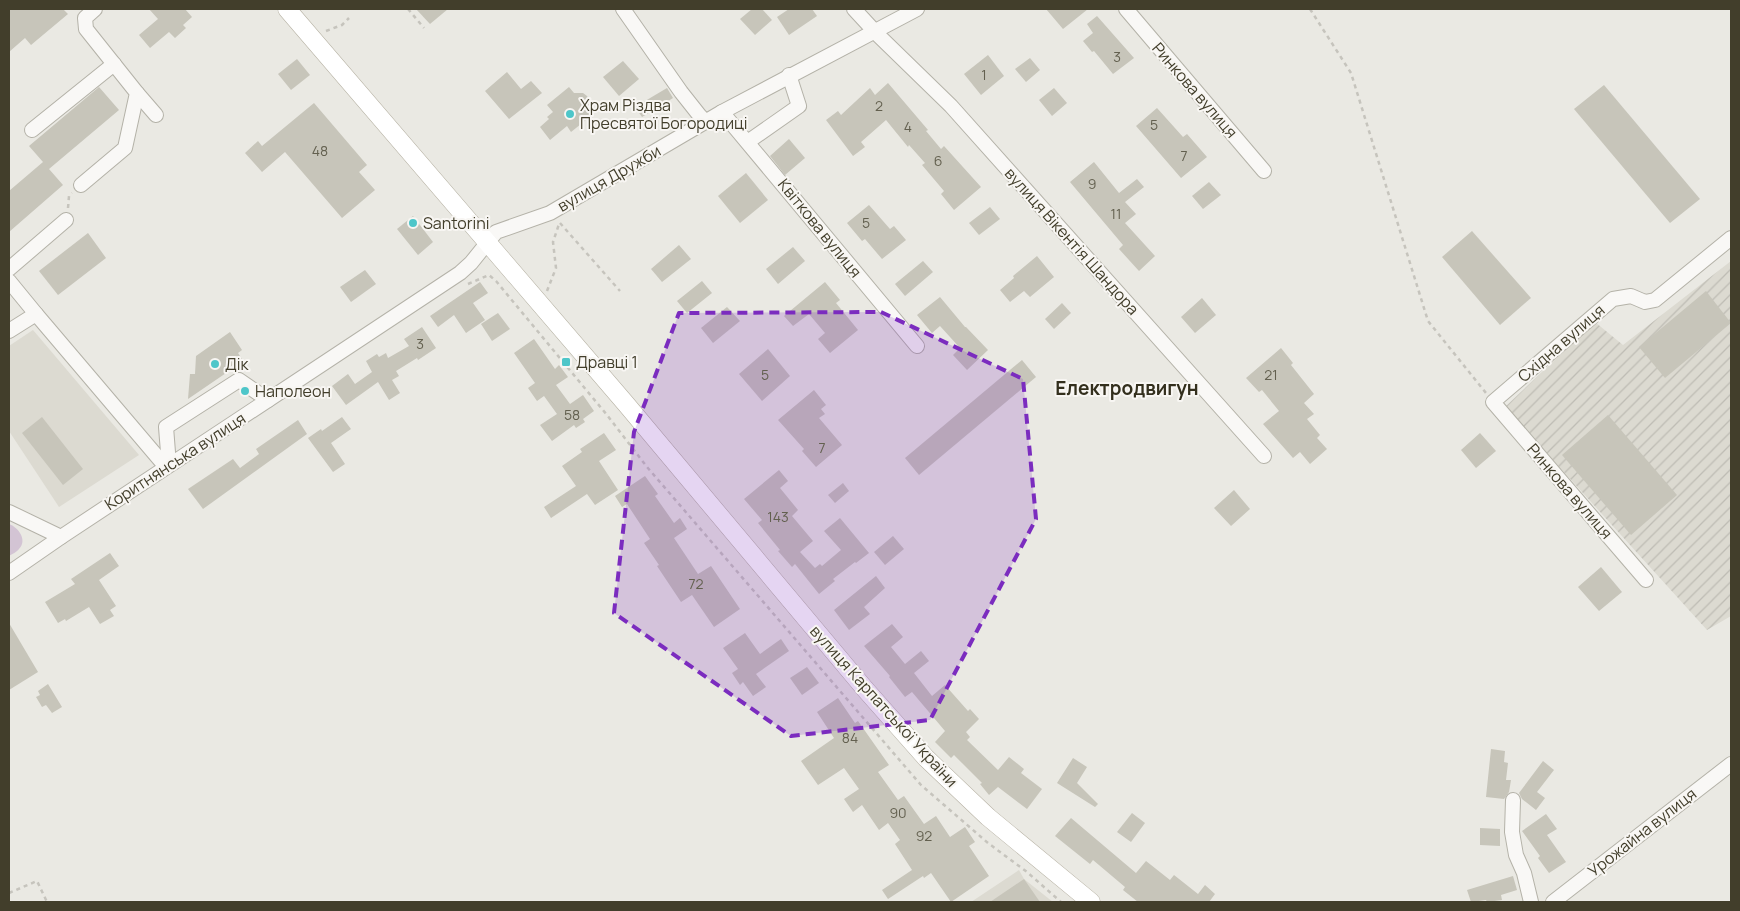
<svg xmlns="http://www.w3.org/2000/svg" width="1740" height="911" font-family="Manrope,sans-serif">
<style>
.built{fill:#dcdad1}
.industrial{fill:url(#industrial-furrows)}
.green{fill:#d3c4d4}
.building{fill:#c7c5ba}
.lines{fill:none;stroke-linecap:round;stroke-linejoin:round}
.minor-casing{stroke:#b4b2a8;stroke-width:16}
.major-casing{stroke:#b6b1a3;stroke-width:19}
.path{stroke:#c6c4bd;stroke-width:2.5;stroke-dasharray:4 4;stroke-linecap:butt}
.minor{stroke:#f9f8f6;stroke-width:14}
.major{stroke:#fff;stroke-width:18}
.marked{fill:#7b2cbf;fill-opacity:0.2;stroke:#7b2cbf;stroke-width:4;stroke-dasharray:10 6;stroke-linejoin:round}
.poi-dot{fill:#4ec6c9;stroke:#f8f6f3;stroke-width:2}
.labels{text-anchor:middle;stroke-width:4;stroke-linejoin:round;paint-order:stroke}
.number-label{font-size:14px;fill:#63604f}
.street-label{font-size:16px;fill:#423e2b;stroke:#f8f6f3}
.poi-label{font-size:16px;fill:#423e2b;stroke:#f8f6f3;text-anchor:start}
.quarter-label{font-size:19px;font-weight:bold;fill:#332f1d;stroke:#f8f6f3}
</style>
<defs>
<pattern id="industrial-furrows" width="10" height="10" patternUnits="userSpaceOnUse" patternTransform="scale(1.25)"><rect width="10" height="10" fill="#dcdad1"/><path d="M-1 1l2-2M0 10L10 0M9 11l2-2" fill="none" stroke="#bebcb4"/></pattern>
</defs>
<rect width="100%" height="100%" fill="#eae9e3"/>
<!-- built -->
<g class="built">
<polygon points="33,330 139,455 59,507 9,431 9,346"/>
<polygon points="1019,870 1024,879 1053,902 971,902"/>
</g>
<!-- industrial -->
<polygon class="industrial" points="1731,261 1731,616 1707,630 1505,407 1595,322 1623,345"/>
<!-- green -->
<path class="green" d="M 9,524 C 18,527 28,540 19,549 C 17,552 12,554 9,556 Z"/>
<!-- building -->
<g class="building">
<polygon points="9,9 63,9 68,14 31,45 25,38 9,52"/>
<polygon points="149,9 185,9 192,17 183,25 186,28 175,38 169,32 150,48 139,35 158,19"/>
<polygon points="416,9 448,9 430,24"/>
<polygon points="752,9 762,9 772,20 755,35 740,19"/>
<polygon points="789,9 812,9 817,16 789,35 777,17"/>
<polygon points="1046,9 1088,9 1063,29"/>
<polygon points="1097,16 1134,58 1113,74 1094,51 1092,52 1083,41 1093,33 1087,24"/>
<polygon points="988,55 1004,76 981,95 964,74"/>
<polygon points="1030,58 1040,70 1026,82 1015,69"/>
<polygon points="297,59 310,75 291,90 278,74"/>
<polygon points="623,61 639,79 619,96 603,77"/>
<polygon points="507,72 521,89 531,81 542,93 509,119 485,91"/>
<polygon points="888,83 928,130 926,131 941,149 944,146 981,187 954,210 941,194 944,191 922,165 925,163 909,145 908,147 886,120 861,142 865,147 853,156 826,120 838,111 841,115 870,88 875,95"/>
<polygon points="1604,85 1700,199 1670,223 1574,109"/>
<polygon points="99,87 119,110 49,169 63,185 9,232 9,191 43,162 29,146"/>
<polygon points="569,87 574,93 583,93 587,96 590,102 586,110 591,116 571,132 567,126 550,140 540,127 549,119 547,117 553,112 547,105"/>
<polygon points="667,88 673,98 642,117 635,107"/>
<polygon points="1054,88 1067,103 1052,116 1039,100"/>
<polygon points="314,103 367,165 359,172 375,190 342,218 285,152 262,172 245,153 258,141 262,146"/>
<polygon points="1157,108 1183,137 1187,134 1207,157 1181,178 1136,126"/>
<polygon points="789,139 805,158 785,175 770,156"/>
<polygon points="1094,162 1119,193 1137,179 1144,187 1125,202 1136,214 1125,223 1155,256 1139,271 1119,249 1123,245 1070,182"/>
<polygon points="746,173 768,200 740,223 718,196"/>
<polygon points="1209,182 1221,195 1203,209 1192,196"/>
<polygon points="869,205 890,229 894,226 906,240 882,259 865,239 862,241 847,223"/>
<polygon points="990,207 1000,219 979,235 969,223"/>
<polygon points="413,216 433,242 418,255 397,229"/>
<polygon points="1472,231 1531,298 1500,325 1442,257"/>
<polygon points="88,233 106,258 58,295 39,271"/>
<polygon points="679,245 691,259 662,282 651,269"/>
<polygon points="793,247 805,261 778,284 766,269"/>
<polygon points="1037,256 1054,277 1030,297 1024,291 1010,302 1000,290 1014,278 1013,276"/>
<polygon points="923,261 933,272 905,296 895,284"/>
<polygon points="365,270 376,284 351,302 340,287"/>
<polygon points="702,281 712,293 687,313 677,301"/>
<polygon points="480,282 488,293 473,303 485,320 466,333 454,315 438,327 430,316"/>
<polygon points="825,282 840,300 836,303 858,330 830,353 818,339 825,333 809,314 793,326 784,316"/>
<polygon points="1706,291 1731,323 1665,378 1639,347"/>
<polygon points="940,297 965,327 966,327 988,350 967,370 953,355 960,348 940,326 932,333 917,315"/>
<polygon points="1202,298 1216,315 1195,333 1181,317"/>
<polygon points="1062,303 1071,313 1054,329 1045,319"/>
<polygon points="727,307 740,321 713,343 701,328"/>
<polygon points="498,313 510,329 492,341 481,324"/>
<polygon points="422,327 436,348 418,360 417,358 396,371 399,376 392,380 400,393 389,400 378,382 346,405 332,386 348,374 355,384 372,372 366,361 377,354 379,357 386,353 388,358 409,346 404,339"/>
<polygon points="230,332 242,350 238,353 242,359 227,369 229,371 188,399 190,374 195,374 196,356"/>
<polygon points="534,339 555,369 559,365 568,377 556,385 570,404 583,395 594,411 583,419 585,422 576,428 574,425 552,441 540,425 557,414 544,396 537,401 528,388 535,383 514,353"/>
<polygon points="1281,348 1293,363 1291,365 1314,394 1304,403 1314,414 1307,419 1320,435 1317,438 1327,449 1310,464 1300,452 1293,458 1263,424 1279,411 1262,390 1259,392 1246,378"/>
<polygon points="768,349 790,376 762,401 739,374"/>
<polygon points="1022,360 1036,377 919,475 905,458"/>
<polygon points="814,390 826,405 821,409 825,414 819,418 842,445 816,467 802,451 804,449 778,420"/>
<polygon points="1608,415 1677,495 1631,535 1562,455"/>
<polygon points="42,417 83,469 63,485 22,433"/>
<polygon points="342,417 351,429 331,443 345,464 333,472 308,438 321,429 322,431"/>
<polygon points="298,420 307,434 203,509 188,489 233,459 240,468 259,454 256,449"/>
<polygon points="604,433 616,450 599,461 618,490 595,505 587,494 551,518 544,507 576,486 562,466 582,452 580,449"/>
<polygon points="1480,433 1496,451 1476,468 1461,450"/>
<polygon points="779,470 788,481 780,488 798,510 792,516 813,541 800,552 815,568 820,564 822,566 841,550 824,531 840,518 869,553 856,563 855,562 833,579 835,581 819,594 795,564 792,567 778,551 780,550 758,523 762,520 744,499"/>
<polygon points="645,476 658,494 655,496 674,523 680,518 687,529 674,538 698,574 711,566 740,609 714,627 692,595 681,602 657,566 659,565 644,543 650,539 627,504 622,507 615,496"/>
<polygon points="843,483 849,491 835,503 828,495"/>
<polygon points="1234,490 1250,509 1231,526 1214,508"/>
<polygon points="893,536 904,549 885,565 874,552"/>
<polygon points="110,553 119,566 99,580 116,606 110,610 114,616 100,624 89,607 66,621 65,619 58,623 45,602 75,584 71,579"/>
<polygon points="1601,567 1622,592 1599,611 1578,587"/>
<polygon points="876,576 885,588 864,607 870,614 849,630 834,610"/>
<polygon points="9,623 38,672 9,690"/>
<polygon points="892,624 903,637 891,647 905,664 921,651 929,661 914,673 932,696 945,685 968,711 970,709 979,719 966,732 970,737 967,740 998,770 1009,757 1024,769 1021,773 1042,789 1027,809 998,787 989,795 980,784 982,783 954,755 951,758 935,742 945,731 912,692 905,697 889,677 890,676 864,646"/>
<polygon points="745,633 760,654 781,639 789,651 756,674 766,687 753,696 743,682 740,685 732,673 738,669 723,648"/>
<polygon points="807,667 819,683 802,695 790,678"/>
<polygon points="48,684 62,707 52,713 46,705 42,707 36,697 40,695 38,691"/>
<polygon points="838,698 855,723 858,721 889,765 878,772 898,800 904,796 924,824 936,816 950,837 965,827 975,842 969,846 989,876 951,902 931,873 924,878 923,876 888,899 882,890 912,870 895,844 900,840 888,823 879,830 862,805 853,812 844,799 859,789 844,768 818,785 801,761 834,738 817,712"/>
<polygon points="1491,749 1505,751 1504,762 1508,763 1506,780 1511,780 1509,792 1504,799 1486,797"/>
<polygon points="1073,758 1087,767 1077,783 1098,804 1095,807 1057,783"/>
<polygon points="1543,761 1554,770 1537,792 1545,798 1536,810 1522,799 1519,793"/>
<polygon points="1132,813 1145,823 1131,842 1117,832"/>
<polygon points="1546,814 1557,829 1547,835 1566,862 1549,873 1538,858 1540,856 1522,831"/>
<polygon points="1071,818 1136,873 1146,861 1170,880 1174,875 1198,894 1205,885 1215,894 1209,902 1138,902 1123,890 1125,887 1093,860 1090,864 1055,836"/>
<polygon points="1480,828 1500,829 1500,846 1480,845"/>
<polygon points="1513,876 1517,890 1501,895 1502,900 1487,902 1486,900 1471,902 1467,890"/>
<polygon points="1024,879 1040,902 990,902"/>
</g>
<g class="lines">
<defs>
<g id="minor">
<polyline points="623,9 681,92 700,116 706,122"/>
<polyline points="854,9 878,35 951,106 1264,456"/>
<polyline points="1126,9 1264,171"/>
<polyline points="137,93 156,115"/>
<polyline points="722,112 917,346"/>
<polyline points="32,130 114,64"/>
<polyline points="749,141 799,106 789,75"/>
<polyline points="81,185 125,148 137,93 86,29 85,18 95,9"/>
<polyline points="9,269 66,220"/>
<polyline points="9,281 36,314"/>
<polyline points="9,331 36,314 166,467"/>
<polyline points="169,465 166,427 239,380 268,400"/>
<polyline points="9,512 61,537"/>
<polyline points="9,573 61,537 460,273 471,263 496,232 550,213 722,112 917,9"/>
<polyline points="1646,580 1493,402 1613,299 1631,296 1645,302 1655,300 1731,238"/>
<polyline points="1513,800 1512,832 1516,855 1524,873 1531,902"/>
<polyline points="1553,902 1731,764"/>
</g>
<polyline id="major" points="287,9 626,404 865,689 926,758 988,817 1091,902"/>
</defs>
<!-- minor casing -->
<use href="#minor" class="minor-casing"/>
<!-- major casing -->
<use href="#major" class="major-casing"/>
<!-- path -->
<g class="path">
<polyline points="408,9 424,28"/>
<polyline points="1310,9 1351,73 1428,321 1486,393"/>
<polyline points="326,31 342,25 349,18"/>
<polyline points="68,208 69,196 72,193"/>
<polyline points="560,223 620,291"/>
<polyline points="468,284 489,275 496,281 607,415 647,467 921,785 988,843 1027,872 1061,902"/>
<polyline points="547,291 556,268 553,242 559,224"/>
<polyline points="9,893 37,881 47,902"/>
</g>
<!-- minor -->
<use href="#minor" class="minor"/>
<!-- major -->
<use href="#major" class="major"/>
</g>
<!-- marked area -->
<path class="marked" d="M 881,312 L 1023,379 L 1036,519 L 930,720 L 791,736 L 614,613 L 634,432 L 679,313 Z"/>
<!-- markers -->
<g class="poi-dot">
<circle cx="570" cy="114" r="5"/>
<circle cx="413" cy="223" r="5"/>
<rect x="561" y="357" width="10" height="10" rx="2.5"/>
<circle cx="215" cy="364" r="5"/>
<circle cx="245" cy="391" r="5"/>
</g>
<g class="labels">
<!-- number labels -->
<g class="number-label">
<text x="1117" y="62">3</text>
<text x="984" y="80">1</text>
<text x="879" y="111">2</text>
<text x="1154" y="130">5</text>
<text x="908" y="132">4</text>
<text x="320" y="156">48</text>
<text x="1184" y="161">7</text>
<text x="938" y="166">6</text>
<text x="1092" y="189">9</text>
<text x="1116" y="219">11</text>
<text x="866" y="228">5</text>
<text x="420" y="349">3</text>
<text x="765" y="380">5</text>
<text x="1271" y="380">21</text>
<text x="572" y="420">58</text>
<text x="822" y="453">7</text>
<text x="778" y="522">143</text>
<text x="696" y="589">72</text>
<text x="850" y="743">84</text>
<text x="898" y="818">90</text>
<text x="924" y="841">92</text>
</g>
<!-- street labels -->
<g class="street-label">
<text transform="translate(1195 90) rotate(49)" y="6">Ринкова вулиця</text>
<text transform="translate(609 178) rotate(-30)" y="6">вулиця Дружби</text>
<text transform="translate(820 228) rotate(51)" y="6">Квіткова вулиця</text>
<text transform="translate(1072 241) rotate(48)" y="6">вулиця Вікентія Шандора</text>
<text transform="translate(1561 343) rotate(-41)" y="6">Східна вулиця</text>
<text transform="translate(175 461) rotate(-33)" y="6">Коритнянська вулиця</text>
<text transform="translate(1570 491) rotate(49)" y="6">Ринкова вулиця</text>
<text transform="translate(884 706) rotate(48)" y="6">вулиця Карпатської України</text>
<text transform="translate(1642 832) rotate(-38)" y="6">Урожайна вулиця</text>
</g>
<!-- poi labels -->
<g class="poi-label">
<text x="580" y="111">Храм Різдва<tspan x="580" dy="18">Пресвятої Богородиці</tspan></text>
<text x="423" y="229">Santorini</text>
<text x="576" y="368">Дравці 1</text>
<text x="225" y="370">Дік</text>
<text x="255" y="397">Наполеон</text>
</g>
<!-- quarter labels -->
<g class="quarter-label">
<text x="1127" y="395">Електродвигун</text>
</g>
</g>
<!-- border -->
<rect width="1740" height="911" fill="none" stroke="#423e2b" stroke-width="20"/>
</svg>
